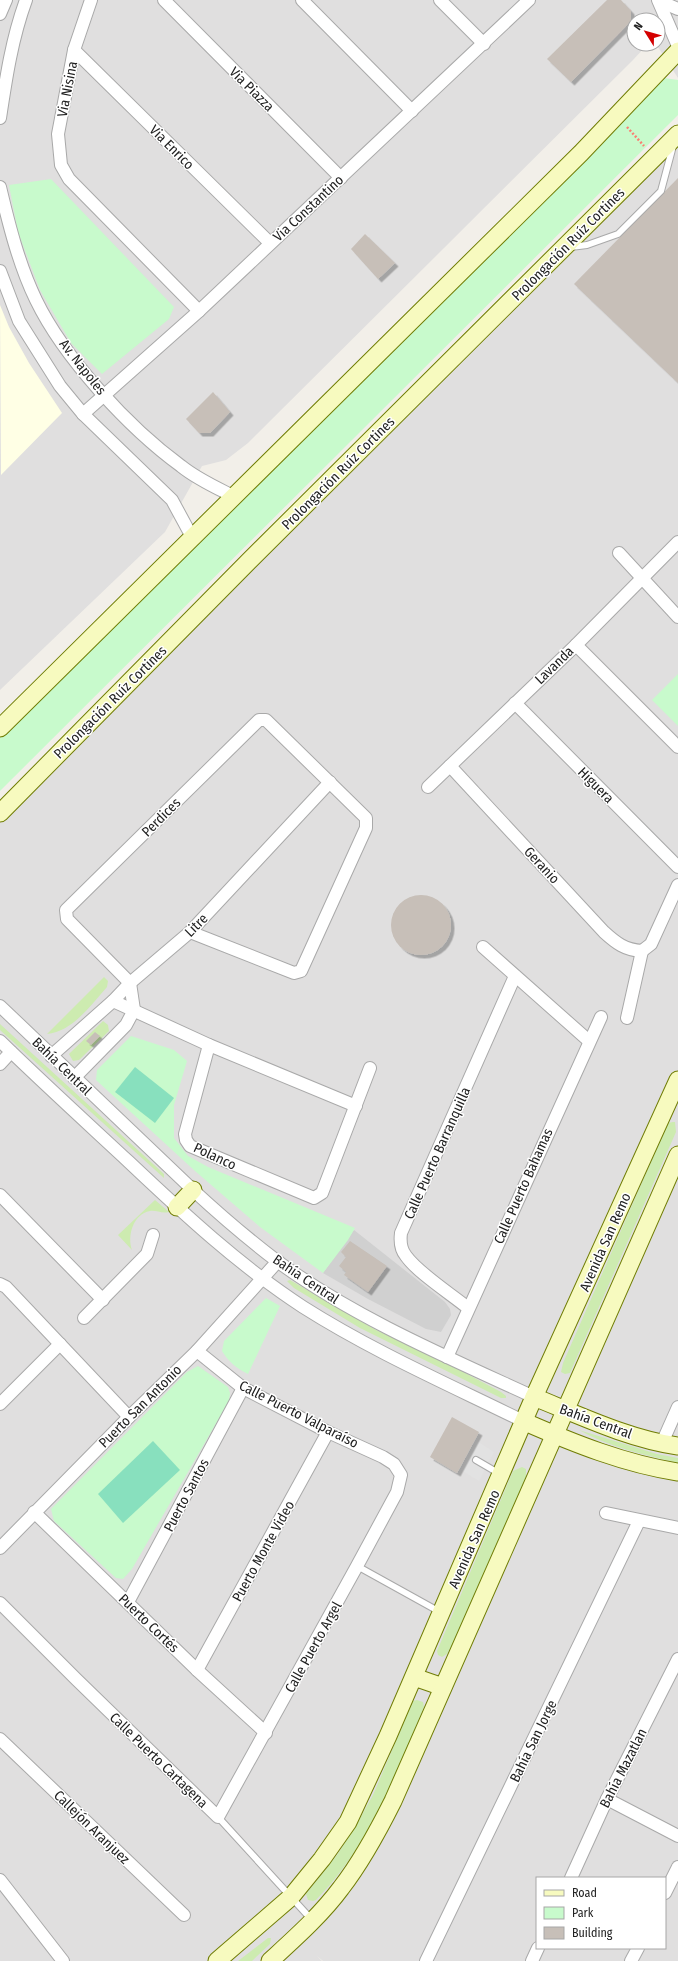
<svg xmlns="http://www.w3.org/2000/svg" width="678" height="1961" font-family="'Fira Sans Condensed',sans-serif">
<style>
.residential{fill:#e0dfdf;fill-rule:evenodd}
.education{fill:#ffffe5}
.religious{fill:#d0d0d0}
.grass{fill:#cdebb0}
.park{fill:#c8facc}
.pitch{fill:#88e0be}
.parking{fill:#e2e2e2}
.building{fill:#c7bfb8;filter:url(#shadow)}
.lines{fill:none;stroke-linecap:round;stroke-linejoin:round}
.lane-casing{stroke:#a9a9a9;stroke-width:8}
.street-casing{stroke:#a9a9a9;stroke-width:14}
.secondary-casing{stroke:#707d05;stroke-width:19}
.path{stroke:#fa8072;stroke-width:2.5;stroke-dasharray:2 2;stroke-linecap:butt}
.lane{stroke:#fff;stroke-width:6}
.street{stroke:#fff;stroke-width:12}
.secondary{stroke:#f7fabf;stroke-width:17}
.labels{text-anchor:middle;stroke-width:3;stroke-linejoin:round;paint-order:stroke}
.street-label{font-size:14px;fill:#222;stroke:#fff}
</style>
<defs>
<filter id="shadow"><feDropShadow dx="3.5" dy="3.5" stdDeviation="0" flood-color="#0004"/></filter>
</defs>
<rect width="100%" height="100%" fill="#f2efe9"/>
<!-- residential -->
<g class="residential">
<polygon points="0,0 678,0 678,78 656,44 658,44 658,20 634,20 634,44 648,44 632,61 248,443 226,460 202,466 165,532 0,690"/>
<path d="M 678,148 L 678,1961 L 323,1961 L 317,1956 L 322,1961 L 0,1961 L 0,802 ZM 537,1878 L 665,1878 L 665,1948 L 537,1948 Z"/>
</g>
<!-- education -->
<polygon class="education" points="0,305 9,327 29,363 62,413 1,475"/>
<!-- religious -->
<polygon class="religious" points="354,1230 445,1302 450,1309 451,1315 441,1332 426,1329 368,1299 323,1273"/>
<!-- grass -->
<g class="grass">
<path d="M 104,977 L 108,981 L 107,987 C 91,1005 72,1032 47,1034 Z"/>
<polygon points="103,1021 108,1025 109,1031 79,1060 73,1061 69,1054"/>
<polygon points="0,1024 164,1174 164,1178 0,1030"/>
<polygon points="673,1122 675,1122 676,1132 570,1373 565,1374 561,1372 563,1363 668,1123"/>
<path d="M 155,1200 L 169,1212 C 162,1214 156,1210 150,1211 C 133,1214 127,1236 132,1250 L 118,1235 Z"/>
<polygon points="290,1280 376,1330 437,1358 501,1392 506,1396 506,1398 501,1398 360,1328 294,1288 287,1281"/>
<path d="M 579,1430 L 657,1454 L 678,1458 L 678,1463 C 645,1455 609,1447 579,1430 Z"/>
<polygon points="522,1467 526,1469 526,1477 452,1645 447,1654 442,1657 438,1655 437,1651 513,1471"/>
<path d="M 417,1700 L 423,1702 L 424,1707 C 395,1775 369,1846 316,1900 L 313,1901 L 308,1900 L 306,1894 L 337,1855 L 354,1829 L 373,1795 L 413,1701 Z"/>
<polygon points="268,1938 271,1938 270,1944 252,1961 238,1961"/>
</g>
<!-- park -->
<g class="park">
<polygon points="664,78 678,80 678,115 0,791 0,737"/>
<polygon points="51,179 174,307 169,319 102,374 71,343 40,290 18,232 9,185"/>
<polygon points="678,674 678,726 652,700"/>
<polygon points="131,1036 174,1050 187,1061 174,1105 174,1138 188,1156 208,1167 355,1228 348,1240 323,1273 260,1227 195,1171 96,1080 97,1070"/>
<path d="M 266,1298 L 280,1306 L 248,1374 C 236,1368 229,1362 222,1351 L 224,1341 Z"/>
<polygon points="198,1366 228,1387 230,1393 229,1401 132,1569 123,1579 116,1578 54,1521 51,1509 187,1372"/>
</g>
<!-- pitch -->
<g class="pitch">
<polygon points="135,1067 174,1098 155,1123 115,1092"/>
<polygon points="153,1441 180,1470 123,1523 98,1494"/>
</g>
<!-- parking -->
<polygon class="parking" points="477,1441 494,1452 479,1481 461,1470"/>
<!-- building -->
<g class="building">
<polygon points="607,0 621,0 631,11 631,21 571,82 547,59"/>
<polygon points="678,178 678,383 574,284"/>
<polygon points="365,234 395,263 378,279 351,249"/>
<polygon points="213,392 230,412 210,433 199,433 186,419"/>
<circle cx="421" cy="925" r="30"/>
<polygon points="95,1032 100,1036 91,1045 86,1041"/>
<polygon points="350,1241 387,1266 368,1292 344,1275 346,1272 339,1266 346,1257 341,1252"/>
<polygon points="452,1417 479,1432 457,1473 430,1457"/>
</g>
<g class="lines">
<defs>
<g id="lane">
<polyline points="571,247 587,245 618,234 661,191 673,146"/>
<polyline points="476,1460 500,1474"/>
<polyline points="357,1566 440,1612"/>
<polyline points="218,1817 312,1920"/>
</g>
<g id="street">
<polyline points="91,0 74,50 58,134 61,165 69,179 199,311"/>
<polyline points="164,0 341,178"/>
<polyline points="302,0 412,111"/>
<polyline points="440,0 484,44"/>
<polyline points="658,0 678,46"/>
<polyline points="659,1 678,9"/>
<polyline points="0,14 6,0"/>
<polyline points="74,50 270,243"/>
<path d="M 0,118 C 6,78 12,38 26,0"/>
<path d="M 0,187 C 9,225 19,265 36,300 C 64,358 129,428 181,466 C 197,479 215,487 233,496"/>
<polyline points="0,271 19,321 60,386 83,414 172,500 192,537"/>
<polyline points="83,414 199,311 529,0"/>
<polyline points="619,553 678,617"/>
<polyline points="576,645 678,747"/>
<polyline points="515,703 678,867"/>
<path d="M 450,766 L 604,932 C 616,943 625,950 642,951"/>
<polyline points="428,787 576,645 678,542"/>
<polyline points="483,947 589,1041"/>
<polyline points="642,951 651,944 678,885"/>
<polyline points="113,1001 209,1045 356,1106"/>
<path d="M 0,1006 L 193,1190 C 220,1215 248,1239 277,1261 C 355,1318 447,1357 534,1397"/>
<polyline points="134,1010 130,983 67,919 66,910 259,720 266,720 366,818 366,828 301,971 294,973 190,932"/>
<polyline points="627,1018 642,951"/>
<path d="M 0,1041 C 42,1082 86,1122 129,1162 C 184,1214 240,1266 303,1307 C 374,1352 450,1385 525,1422"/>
<polyline points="209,1045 185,1134 186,1140 190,1146 314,1198 322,1193 370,1068"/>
<polyline points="51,1056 113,1001 130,983 190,932 330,782"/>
<polyline points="0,1064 11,1052"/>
<polyline points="74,1078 126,1025 134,1010"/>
<polyline points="0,1195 103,1300"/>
<polyline points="0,1284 6,1287 129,1417"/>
<path d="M 468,1308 C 451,1294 418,1273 406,1256 C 400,1249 400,1241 401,1233 L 515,976"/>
<polyline points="84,1318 147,1254 153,1235"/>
<polyline points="447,1357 601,1017"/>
<polyline points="0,1404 60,1344"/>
<polyline points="662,1443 678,1407"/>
<polyline points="34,1512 197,1670 266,1733"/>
<polyline points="606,1513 678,1528"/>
<polyline points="0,1548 129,1417 197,1351 278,1261"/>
<polyline points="128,1602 243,1388"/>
<polyline points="0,1603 76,1679 218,1817 357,1566 397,1492 401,1475 394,1464 383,1457 328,1432 243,1388 197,1351"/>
<polyline points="197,1670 328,1432"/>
<polyline points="0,1739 184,1915"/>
<polyline points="607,1799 678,1836"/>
<polyline points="571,1878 607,1799 678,1659"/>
<polyline points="0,1880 63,1961"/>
<polyline points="665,1893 678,1867"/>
<polyline points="426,1961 639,1521"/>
<polyline points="532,1961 538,1948"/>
<polyline points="631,1961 638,1948"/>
</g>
<g id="secondary">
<polyline points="0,728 581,153 678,51"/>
<polyline points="0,813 250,560 678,134"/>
<polyline points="177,1207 193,1190"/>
<path d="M 534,1397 C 581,1416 629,1439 678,1446"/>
<path d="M 525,1422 C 573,1443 625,1464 678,1472"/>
<polyline points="414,1677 443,1687"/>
<polyline points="217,1961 291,1897 322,1859 348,1822 388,1736 534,1397 678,1080"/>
<path d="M 270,1961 C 295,1938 321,1915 341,1888 C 362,1861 378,1831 393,1801 L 678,1155"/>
</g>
</defs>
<!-- lane casing -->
<use href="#lane" class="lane-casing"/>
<!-- street casing -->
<use href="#street" class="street-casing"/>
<!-- secondary casing -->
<use href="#secondary" class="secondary-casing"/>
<!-- path -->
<polyline class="path" points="627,127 644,146"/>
<!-- lane -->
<use href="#lane" class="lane"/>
<!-- street -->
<use href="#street" class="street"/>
<!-- secondary -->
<use href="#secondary" class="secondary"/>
</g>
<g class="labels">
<!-- street labels -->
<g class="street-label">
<text transform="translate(67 89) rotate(-79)" y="5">Via Nisina</text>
<text transform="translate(252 89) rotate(45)" y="5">Via Piazza</text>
<text transform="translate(172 147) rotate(45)" y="5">Via Enrico</text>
<text transform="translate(308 208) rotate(-43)" y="5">Via Constantino</text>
<text transform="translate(568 244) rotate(-45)" y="5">Prolongación Ruíz Cortines</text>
<text transform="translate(83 367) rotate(52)" y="5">Av. Napoles</text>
<text transform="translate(338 473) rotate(-45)" y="5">Prolongación Ruíz Cortines</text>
<text transform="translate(554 665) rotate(-44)" y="5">Lavanda</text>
<text transform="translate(110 702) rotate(-45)" y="5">Prolongación Ruíz Cortines</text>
<text transform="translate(596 785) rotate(45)" y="5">Higuera</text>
<text transform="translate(161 817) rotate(-45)" y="5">Perdices</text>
<text transform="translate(542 865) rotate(47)" y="5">Geranio</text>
<text transform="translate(196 925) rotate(-45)" y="5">Litre</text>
<text transform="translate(62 1066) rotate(44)" y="5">Bahía Central</text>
<text transform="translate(437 1153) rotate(-66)" y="5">Calle Puerto Barranquilla</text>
<text transform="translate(215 1156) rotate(25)" y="5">Polanco</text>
<text transform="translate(523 1186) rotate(-66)" y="5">Calle Puerto Bahamas</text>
<text transform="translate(605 1242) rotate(-66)" y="5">Avenida San Remo</text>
<text transform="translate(306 1279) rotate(34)" y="5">Bahía Central</text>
<text transform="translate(140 1406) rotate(-45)" y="5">Puerto San Antonio</text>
<text transform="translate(299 1414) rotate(27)" y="5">Calle Puerto Valparaíso</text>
<text transform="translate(596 1421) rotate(20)" y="5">Bahía Central</text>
<text transform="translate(186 1495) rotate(-62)" y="5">Puerto Santos</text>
<text transform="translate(474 1539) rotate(-66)" y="5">Avenida San Remo</text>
<text transform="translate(263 1551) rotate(-61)" y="5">Puerto Monte Video</text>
<text transform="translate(149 1623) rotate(44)" y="5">Puerto Cortés</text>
<text transform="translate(313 1647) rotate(-61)" y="5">Calle Puerto Argel</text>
<text transform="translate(533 1741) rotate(-64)" y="5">Bahía San Jorge</text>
<text transform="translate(159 1760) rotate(44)" y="5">Calle Puerto Cartagena</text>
<text transform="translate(623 1768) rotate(-63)" y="5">Bahía Mazatlan</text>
<text transform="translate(92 1827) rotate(44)" y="5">Callejón Aranjuez</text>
</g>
</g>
<!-- legend -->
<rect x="536" y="1877" width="130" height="72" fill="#ffffff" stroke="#a7a7a7"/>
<rect x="544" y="1890" width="20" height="6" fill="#f7fabf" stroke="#a7a7a7"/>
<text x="572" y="1897" font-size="12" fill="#222222">Road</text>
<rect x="544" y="1907" width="20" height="12" fill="#c8facc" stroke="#a7a7a7"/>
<text x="572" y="1917" font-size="12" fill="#222222">Park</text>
<rect x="544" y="1927" width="20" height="12" fill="#c7bfb8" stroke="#a7a7a7"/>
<text x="572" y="1937" font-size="12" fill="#222222">Building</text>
<!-- north arrow -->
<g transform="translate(646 32) rotate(307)"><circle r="19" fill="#ffffff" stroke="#a7a7a7"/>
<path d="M0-3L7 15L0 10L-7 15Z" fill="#d40000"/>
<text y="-6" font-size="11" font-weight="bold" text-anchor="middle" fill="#222222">N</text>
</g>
</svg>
